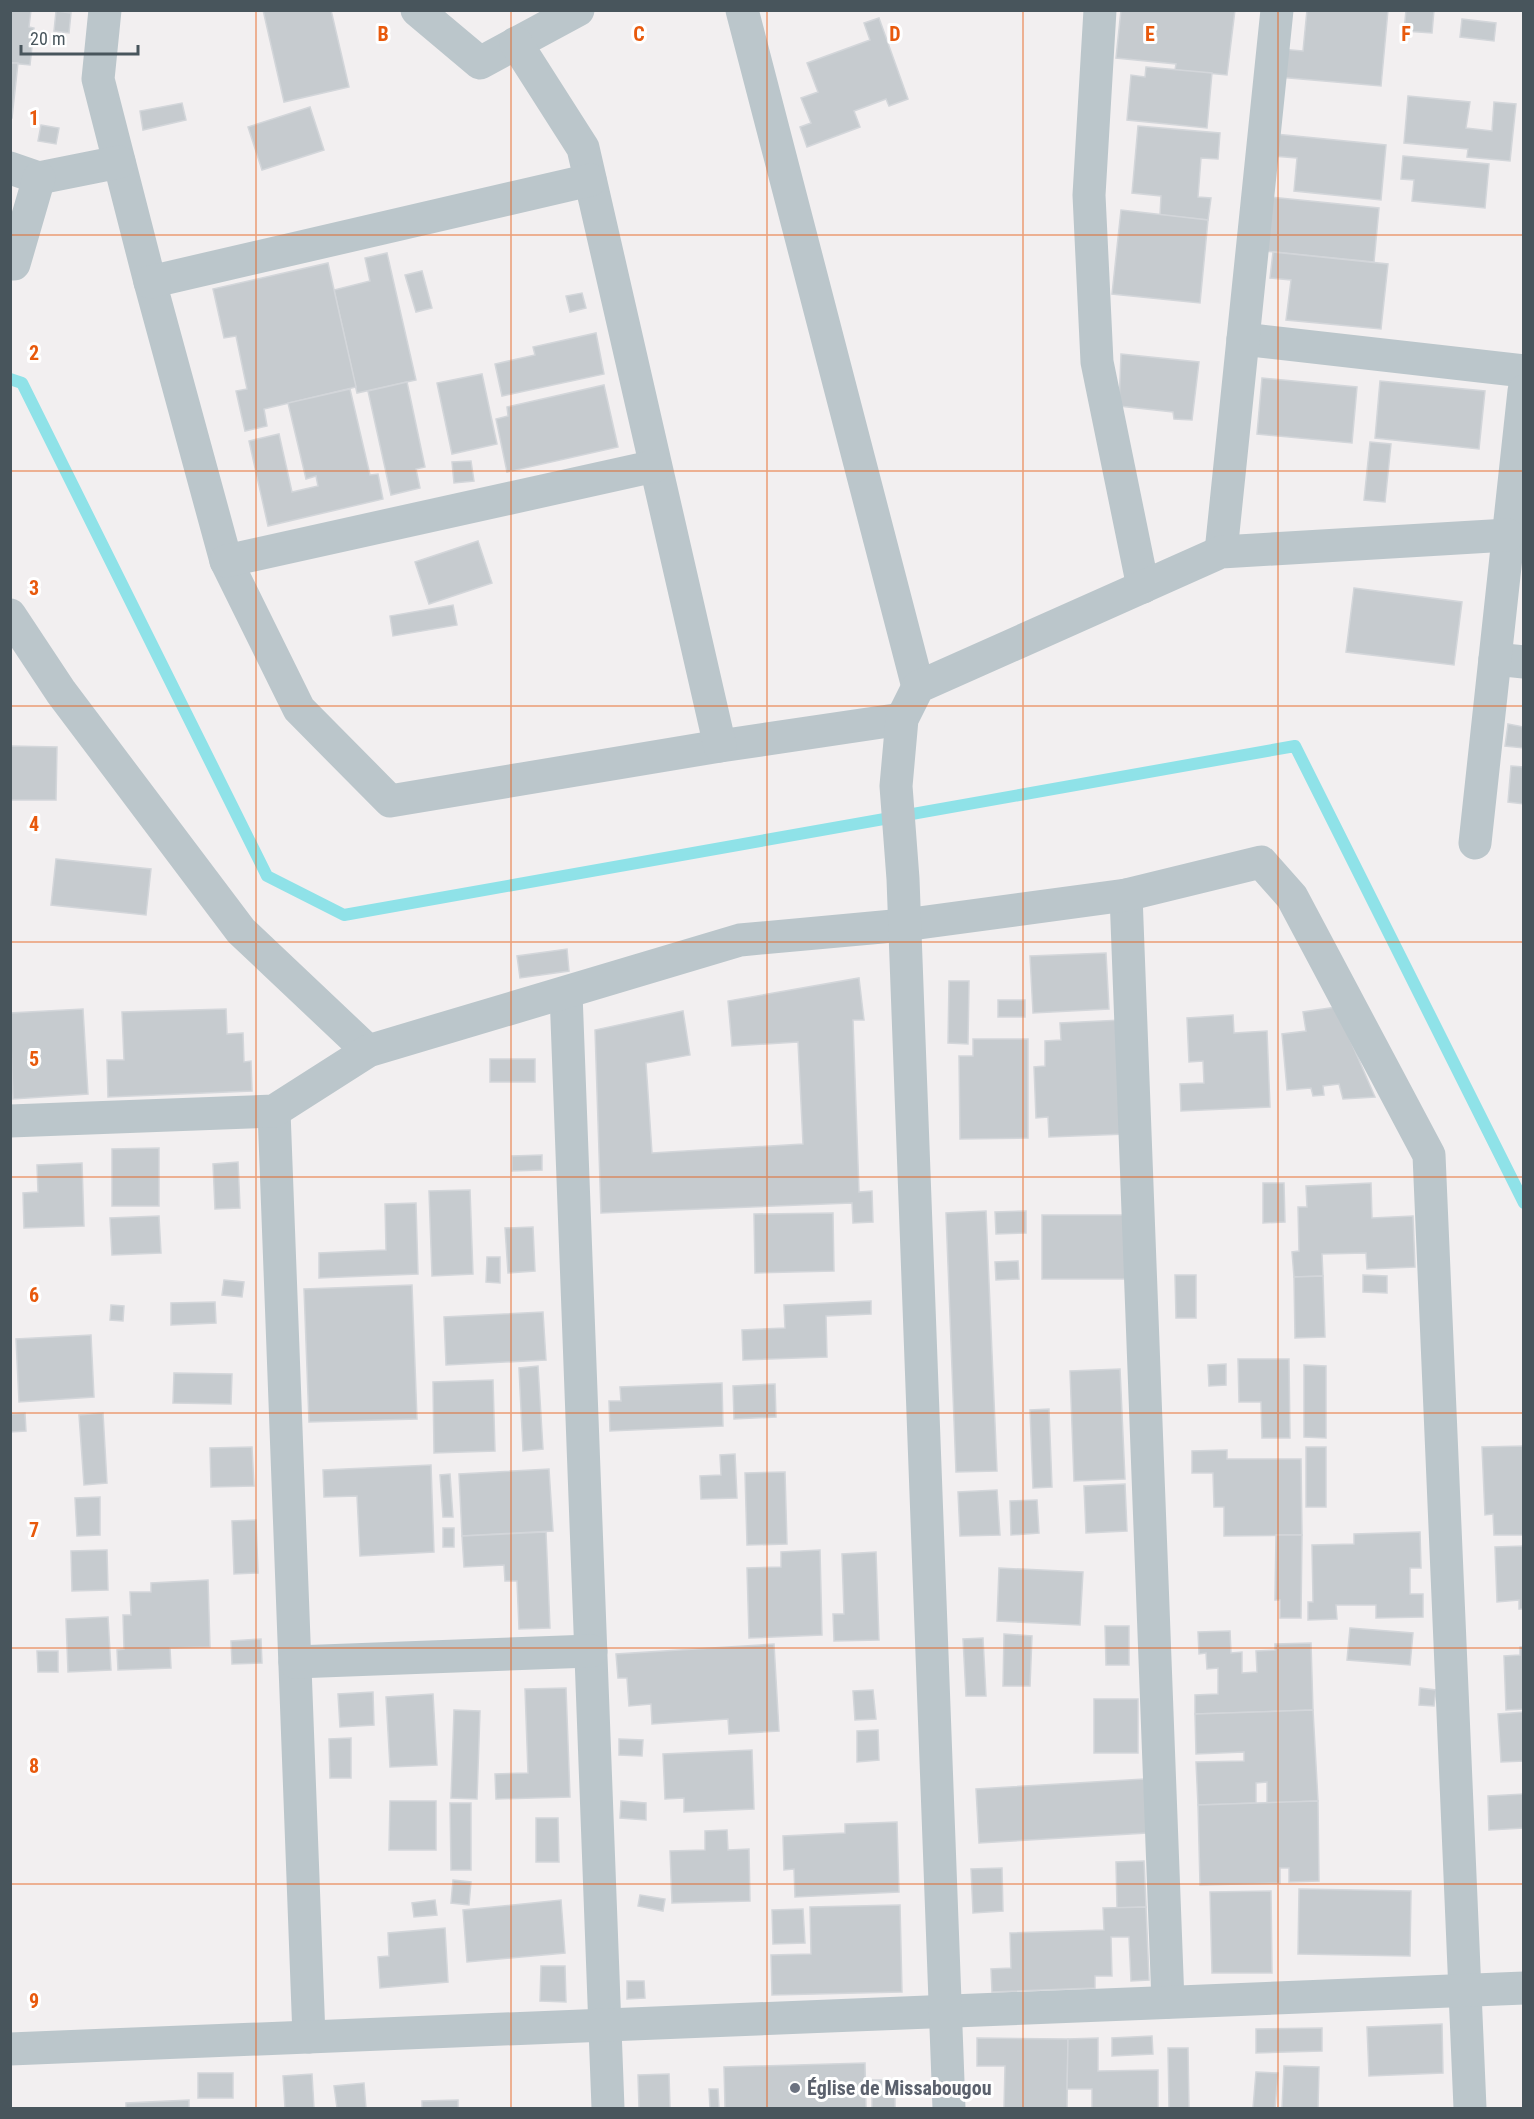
<svg xmlns="http://www.w3.org/2000/svg" width="1534" height="2119" font-family="'Roboto Condensed',sans-serif">
<style>
.lines{fill:none;stroke-linecap:round;stroke-linejoin:round}
.stream{stroke:#8fe2e8;stroke-width:12}
.building{fill:#c6cbcf;stroke:#d3d6da;stroke-width:1.5}
.street{stroke:#bbc6cb;stroke-width:33}
.grid{fill:none;stroke:#e8590c;stroke-width:1.5;stroke-opacity:0.55}
.worship-dot{fill:#6b7280;stroke:#fff;stroke-width:2}
.labels{text-anchor:middle;stroke-width:6;stroke-linejoin:round;paint-order:stroke}
.worship-label{font-size:20px;font-weight:bold;fill:#5b616d;stroke:#fff;text-anchor:start}
.grid-label{font-size:20px;text-anchor:middle;font-weight:bold;fill:#e8590c;stroke:#fff;stroke-width:6;stroke-linejoin:round;paint-order:stroke}
</style>
<rect width="100%" height="100%" fill="#f2eff0"/>
<g class="lines">
<!-- stream -->
<polyline class="stream" points="10,379 22,383 267,876 344,915 1295,746 1524,1203"/>
</g>
<!-- building -->
<g class="building">
<polygon points="10,10 31,10 29,27 34,28 30,65 10,63"/>
<polygon points="263,10 331,10 349,87 284,102"/>
<polygon points="1121,10 1235,10 1227,75 1175,70 1176,64 1116,58"/>
<polygon points="1307,10 1388,10 1381,86 1278,77 1281,49 1303,51"/>
<polygon points="1406,10 1434,10 1432,33 1404,31"/>
<polygon points="56,11 71,13 69,33 54,31"/>
<polygon points="879,18 908,99 889,106 886,99 854,111 860,127 807,147 800,127 811,123 801,98 818,92 807,63 870,40 864,23"/>
<polygon points="1462,19 1496,23 1494,41 1460,37"/>
<polygon points="10,63 18,63 12,118 10,118"/>
<polygon points="1146,67 1212,73 1207,128 1127,120 1131,75 1145,77"/>
<polygon points="1408,96 1470,102 1466,128 1492,131 1494,102 1516,104 1510,161 1467,157 1468,149 1404,143"/>
<polygon points="182,103 186,120 143,130 140,111"/>
<polygon points="310,107 324,150 262,170 248,127"/>
<polygon points="41,125 59,128 56,144 38,141"/>
<polygon points="1138,126 1220,133 1218,159 1201,158 1198,197 1211,198 1208,220 1160,215 1161,196 1132,193"/>
<polygon points="1275,134 1386,145 1381,200 1294,191 1297,158 1273,156"/>
<polygon points="1403,156 1489,164 1485,208 1412,201 1414,180 1401,179"/>
<polygon points="1270,197 1379,208 1374,262 1264,251"/>
<polygon points="1121,210 1208,220 1200,303 1112,294"/>
<polygon points="1273,252 1388,264 1381,329 1286,320 1291,280 1270,278"/>
<polygon points="387,253 416,380 357,393 334,290 370,281 365,258"/>
<polygon points="328,263 356,387 264,409 267,426 245,431 236,391 247,389 236,336 224,338 213,289"/>
<polygon points="422,271 432,308 416,312 405,275"/>
<polygon points="582,293 586,308 570,312 566,296"/>
<polygon points="596,333 604,374 502,396 495,364 535,355 533,347"/>
<polygon points="1121,354 1199,362 1192,420 1174,419 1173,412 1119,406"/>
<polygon points="482,374 497,444 452,454 437,383"/>
<polygon points="1262,378 1357,387 1352,443 1257,434"/>
<polygon points="1380,381 1485,391 1479,449 1375,438"/>
<polygon points="407,382 425,467 416,469 420,488 391,495 368,391"/>
<polygon points="604,385 618,447 507,472 496,419 508,416 507,407"/>
<polygon points="350,389 370,475 378,474 383,499 268,526 249,441 279,434 292,492 318,486 316,476 306,479 288,403"/>
<polygon points="1370,442 1391,444 1385,502 1364,500"/>
<polygon points="471,461 474,481 454,483 452,462"/>
<polygon points="478,541 492,583 429,604 415,562"/>
<polygon points="1354,588 1462,602 1454,665 1346,652"/>
<polygon points="453,605 457,625 393,636 390,616"/>
<polygon points="1508,724 1524,727 1524,748 1505,746"/>
<polygon points="10,746 57,747 56,800 10,800"/>
<polygon points="1511,766 1524,767 1524,804 1508,802"/>
<polygon points="56,859 151,869 146,915 51,905"/>
<polygon points="567,949 569,971 520,978 517,956"/>
<polygon points="1106,953 1109,1009 1033,1013 1030,956"/>
<polygon points="859,978 864,1020 853,1020 859,1192 872,1191 873,1222 853,1223 852,1203 601,1213 595,1030 683,1011 690,1055 646,1063 652,1153 803,1144 798,1042 732,1046 728,1001"/>
<polygon points="949,981 969,981 968,1044 948,1043"/>
<rect x="998" y="1000" width="27" height="17"/>
<polygon points="1336,1007 1375,1097 1343,1099 1339,1084 1323,1086 1324,1095 1313,1096 1311,1088 1287,1090 1282,1034 1306,1031 1303,1012"/>
<polygon points="83,1009 88,1094 13,1099 10,1013"/>
<polygon points="226,1009 227,1034 243,1033 244,1062 251,1061 252,1091 108,1097 107,1060 124,1060 122,1012"/>
<polygon points="1233,1015 1234,1033 1267,1031 1270,1107 1181,1111 1180,1084 1204,1083 1203,1061 1189,1062 1187,1018"/>
<polygon points="1122,1020 1126,1134 1049,1137 1048,1117 1036,1118 1034,1067 1045,1066 1045,1041 1061,1040 1060,1023"/>
<polygon points="973,1039 1028,1039 1028,1138 960,1139 959,1056 973,1056"/>
<rect x="490" y="1059" width="45" height="23"/>
<polygon points="159,1148 159,1206 112,1206 112,1149"/>
<polygon points="542,1155 542,1170 512,1171 512,1156"/>
<polygon points="238,1162 240,1208 215,1209 213,1164"/>
<polygon points="82,1163 84,1226 24,1228 23,1193 38,1192 37,1165"/>
<polygon points="1263,1183 1284,1183 1285,1222 1263,1223"/>
<polygon points="1371,1183 1372,1218 1413,1216 1415,1267 1367,1269 1366,1253 1322,1254 1323,1276 1294,1277 1292,1252 1299,1251 1298,1207 1307,1207 1306,1186"/>
<polygon points="470,1190 473,1274 432,1276 429,1191"/>
<polygon points="416,1203 418,1274 319,1278 319,1253 386,1250 385,1204"/>
<polygon points="986,1211 997,1471 956,1472 946,1213"/>
<polygon points="1026,1211 1026,1233 996,1234 995,1212"/>
<polygon points="833,1213 834,1271 755,1273 754,1214"/>
<polygon points="1042,1215 1127,1215 1126,1279 1042,1279"/>
<polygon points="159,1216 161,1253 112,1255 110,1218"/>
<polygon points="533,1227 535,1271 508,1273 505,1228"/>
<polygon points="487,1257 500,1257 500,1283 486,1282"/>
<polygon points="1018,1261 1019,1279 996,1280 995,1262"/>
<polygon points="1175,1275 1196,1275 1196,1318 1176,1318"/>
<polygon points="1363,1275 1387,1276 1387,1293 1363,1292"/>
<polygon points="1323,1276 1325,1337 1295,1338 1294,1277"/>
<polygon points="224,1280 244,1282 242,1297 222,1295"/>
<polygon points="412,1285 417,1419 309,1422 304,1289"/>
<polygon points="871,1301 871,1314 826,1316 827,1357 743,1360 742,1330 785,1328 784,1305"/>
<polygon points="215,1302 216,1323 171,1325 171,1303"/>
<polygon points="111,1305 124,1306 123,1321 110,1320"/>
<polygon points="543,1312 546,1360 446,1365 444,1317"/>
<polygon points="91,1335 94,1397 19,1402 16,1339"/>
<polygon points="1238,1359 1289,1359 1290,1438 1262,1438 1261,1402 1239,1402"/>
<polygon points="1226,1364 1226,1385 1209,1386 1208,1365"/>
<polygon points="1304,1365 1326,1366 1326,1438 1304,1437"/>
<polygon points="538,1366 543,1449 523,1451 519,1368"/>
<polygon points="1120,1369 1125,1479 1074,1481 1070,1371"/>
<polygon points="174,1373 232,1374 231,1404 173,1403"/>
<polygon points="493,1380 495,1451 434,1453 433,1382"/>
<polygon points="722,1383 723,1426 610,1431 609,1401 621,1401 620,1387"/>
<polygon points="775,1384 776,1417 734,1419 733,1386"/>
<polygon points="1049,1409 1052,1487 1033,1488 1030,1410"/>
<polygon points="25,1413 26,1431 10,1432 10,1414"/>
<polygon points="103,1413 107,1483 84,1485 79,1415"/>
<polygon points="1524,1446 1524,1535 1494,1535 1493,1514 1485,1515 1482,1447"/>
<polygon points="252,1447 254,1486 211,1487 210,1448"/>
<rect x="1306" y="1447" width="20" height="60"/>
<polygon points="1227,1450 1227,1459 1301,1459 1302,1535 1224,1536 1224,1507 1214,1507 1213,1473 1192,1473 1192,1451"/>
<polygon points="735,1454 737,1498 701,1499 700,1476 721,1475 720,1455"/>
<polygon points="431,1465 434,1552 360,1556 357,1496 324,1497 323,1470"/>
<polygon points="549,1469 553,1531 462,1536 459,1474"/>
<polygon points="785,1472 787,1544 747,1545 745,1473"/>
<polygon points="450,1474 453,1517 443,1517 440,1475"/>
<polygon points="1125,1484 1127,1531 1086,1533 1084,1486"/>
<polygon points="997,1490 1000,1535 960,1536 958,1492"/>
<polygon points="100,1497 100,1535 77,1536 75,1498"/>
<polygon points="1037,1500 1039,1533 1011,1535 1010,1501"/>
<polygon points="256,1520 258,1573 234,1574 232,1521"/>
<rect x="443" y="1528" width="11" height="19"/>
<polygon points="546,1532 550,1628 519,1629 517,1581 505,1581 504,1565 464,1567 462,1536"/>
<polygon points="1420,1532 1421,1568 1410,1568 1410,1594 1423,1594 1423,1617 1376,1618 1376,1605 1336,1605 1337,1619 1308,1620 1308,1602 1313,1602 1312,1545 1354,1544 1354,1534"/>
<polygon points="1276,1535 1302,1535 1301,1618 1280,1618 1280,1600 1275,1600"/>
<polygon points="1524,1546 1524,1609 1519,1609 1519,1600 1497,1602 1495,1547"/>
<polygon points="107,1550 108,1590 72,1591 71,1551"/>
<polygon points="820,1550 822,1635 749,1638 747,1568 781,1567 781,1552"/>
<polygon points="876,1552 879,1640 834,1641 833,1614 844,1614 842,1554"/>
<polygon points="999,1568 1083,1572 1080,1625 997,1621"/>
<polygon points="208,1580 210,1647 170,1648 171,1668 118,1670 117,1650 124,1649 123,1615 131,1615 130,1592 151,1592 151,1583"/>
<polygon points="108,1617 111,1670 68,1672 66,1619"/>
<polygon points="1105,1626 1129,1626 1129,1665 1106,1665"/>
<polygon points="1350,1628 1413,1633 1410,1665 1347,1660"/>
<polygon points="1230,1631 1231,1653 1242,1652 1242,1673 1257,1672 1256,1651 1275,1650 1275,1644 1311,1643 1313,1710 1195,1714 1195,1695 1218,1694 1218,1668 1207,1669 1206,1653 1199,1654 1198,1632"/>
<polygon points="1004,1634 1032,1636 1030,1686 1003,1686"/>
<polygon points="983,1638 986,1696 966,1696 963,1639"/>
<polygon points="261,1639 262,1663 232,1664 231,1641"/>
<polygon points="774,1644 779,1731 729,1734 728,1719 652,1724 651,1704 629,1706 627,1678 618,1678 616,1654"/>
<polygon points="1520,1647 1524,1647 1524,1709 1506,1710 1504,1656 1520,1655"/>
<polygon points="37,1651 58,1651 58,1672 38,1672"/>
<polygon points="566,1688 570,1797 496,1799 495,1774 528,1773 525,1689"/>
<polygon points="1420,1688 1436,1690 1434,1706 1419,1705"/>
<polygon points="873,1690 876,1719 855,1720 853,1691"/>
<polygon points="373,1692 374,1725 340,1727 338,1694"/>
<polygon points="433,1694 437,1765 390,1767 386,1697"/>
<rect x="1094" y="1699" width="44" height="54"/>
<polygon points="454,1710 480,1711 477,1799 451,1798"/>
<polygon points="1313,1710 1318,1801 1267,1803 1267,1782 1256,1783 1256,1803 1198,1805 1196,1762 1244,1761 1244,1752 1196,1754 1195,1714"/>
<polygon points="1524,1712 1524,1761 1501,1762 1498,1714"/>
<polygon points="878,1730 879,1760 857,1762 857,1731"/>
<polygon points="351,1738 351,1778 330,1778 329,1739"/>
<polygon points="619,1739 643,1740 642,1756 619,1755"/>
<polygon points="752,1750 754,1809 684,1812 684,1798 665,1799 663,1754"/>
<polygon points="1144,1779 1147,1833 979,1843 976,1789"/>
<polygon points="1524,1794 1524,1828 1489,1830 1488,1796"/>
<polygon points="390,1801 436,1801 436,1850 389,1850"/>
<polygon points="621,1801 646,1803 646,1820 620,1818"/>
<polygon points="1318,1801 1319,1881 1289,1882 1289,1868 1280,1868 1280,1883 1200,1885 1198,1805"/>
<polygon points="450,1803 471,1803 471,1870 451,1870"/>
<polygon points="536,1818 558,1818 559,1862 536,1862"/>
<polygon points="897,1822 899,1892 795,1897 794,1869 784,1870 783,1836 845,1833 845,1824"/>
<polygon points="727,1830 728,1850 749,1849 750,1901 672,1903 670,1851 705,1850 705,1831"/>
<polygon points="1144,1861 1146,1907 1117,1908 1116,1862"/>
<polygon points="1002,1868 1003,1911 973,1913 971,1869"/>
<polygon points="453,1880 471,1882 469,1905 451,1903"/>
<polygon points="1299,1889 1411,1891 1410,1956 1298,1954"/>
<polygon points="1271,1891 1272,1973 1212,1973 1210,1892"/>
<polygon points="640,1895 665,1899 663,1911 638,1906"/>
<polygon points="435,1900 437,1915 414,1917 412,1903"/>
<polygon points="561,1900 565,1953 467,1962 463,1910"/>
<polygon points="900,1905 902,1992 772,1995 771,1955 811,1954 810,1907"/>
<polygon points="1146,1907 1149,1980 1131,1981 1129,1937 1111,1937 1112,1976 1095,1976 1095,1988 992,1992 991,1969 1011,1968 1010,1933 1104,1930 1103,1908"/>
<polygon points="803,1909 805,1943 773,1944 772,1910"/>
<polygon points="445,1928 448,1982 380,1988 378,1957 389,1956 388,1933"/>
<polygon points="541,1966 565,1966 566,2002 540,2001"/>
<polygon points="627,1981 644,1981 645,1998 627,1999"/>
<polygon points="1442,2024 1443,2073 1369,2076 1367,2027"/>
<polygon points="1322,2028 1322,2051 1256,2053 1256,2029"/>
<polygon points="1152,2036 1153,2054 1112,2056 1112,2038"/>
<polygon points="977,2038 1068,2039 1067,2108 1004,2108 1005,2066 977,2066"/>
<polygon points="1098,2038 1098,2071 1158,2070 1158,2108 1092,2108 1092,2089 1067,2089 1068,2039"/>
<polygon points="1168,2048 1188,2048 1189,2108 1169,2108"/>
<polygon points="865,2063 866,2108 725,2108 724,2067"/>
<polygon points="1284,2066 1319,2067 1318,2108 1282,2108"/>
<polygon points="1256,2072 1278,2073 1275,2108 1253,2108"/>
<rect x="198" y="2073" width="35" height="25"/>
<polygon points="312,2074 314,2108 285,2108 283,2076"/>
<polygon points="669,2074 670,2108 639,2108 638,2075"/>
<rect x="872" y="2080" width="23" height="28"/>
<polygon points="364,2083 366,2108 337,2108 334,2086"/>
<polygon points="709,2089 718,2089 719,2108 710,2108"/>
<polygon points="189,2100 189,2108 126,2108 126,2103"/>
<polygon points="458,2100 458,2108 422,2108 422,2101"/>
</g>
<g class="lines">
<!-- street -->
<g class="street">
<polyline points="105,10 98,79 150,282 226,561 299,709 390,801 720,746 902,719"/>
<polyline points="417,10 480,63 578,10"/>
<polyline points="742,10 918,687"/>
<polyline points="1100,10 1089,195 1097,362 1143,587"/>
<polyline points="516,43 583,148 720,746"/>
<polyline points="10,168 39,178 119,162"/>
<polyline points="10,264 14,264 39,178"/>
<polyline points="150,282 590,180"/>
<polyline points="1243,339 1524,371"/>
<polyline points="1221,552 1277,10"/>
<polyline points="226,561 655,466"/>
<polyline points="10,615 61,692 241,931 368,1051"/>
<polyline points="1495,659 1524,662"/>
<polyline points="1475,843 1524,391"/>
<polyline points="1126,895 1168,2002"/>
<polyline points="566,993 608,2108"/>
<polyline points="274,1111 309,2037"/>
<polyline points="10,1121 274,1111 368,1051 740,940 904,925 1126,895 1261,862 1292,897 1429,1155 1470,2108"/>
<polyline points="295,1662 591,1651"/>
<polyline points="10,2049 1524,1988"/>
<polyline points="949,2108 903,879 896,786 902,719 918,687 1221,552 1508,535"/>
</g>
</g>
<!-- grid -->
<path class="grid" d="M 256,10 L 256,2108M 511,10 L 511,2108M 767,10 L 767,2108M 1023,10 L 1023,2108M 1278,10 L 1278,2108M 10,235 L 1524,235M 10,471 L 1524,471M 10,706 L 1524,706M 10,942 L 1524,942M 10,1177 L 1524,1177M 10,1413 L 1524,1413M 10,1648 L 1524,1648M 10,1884 L 1524,1884"/>
<!-- markers -->
<circle class="worship-dot" cx="795" cy="2088" r="6"/>
<g class="labels">
<!-- worship labels -->
<g class="worship-label">
<text x="807" y="2095">Église de Missabougou</text>
</g>
</g>
<g class="grid-label">
<text x="383" y="41">B</text>
<text x="639" y="41">C</text>
<text x="895" y="41">D</text>
<text x="1150" y="41">E</text>
<text x="1406" y="41">F</text>
<text x="34" y="125">1</text>
<text x="34" y="360">2</text>
<text x="34" y="595">3</text>
<text x="34" y="831">4</text>
<text x="34" y="1066">5</text>
<text x="34" y="1302">6</text>
<text x="34" y="1537">7</text>
<text x="34" y="1773">8</text>
<text x="34" y="2008">9</text>
</g>
<!-- border -->
<rect width="1534" height="2119" fill="none" stroke="#48555c" stroke-width="24"/>
<!-- scale -->
<path d="M21 45v9h117v-9" fill="none" stroke="#48555c" stroke-width="3"/>
<text x="30" y="45" font-size="18" fill="#48555c" stroke="#ffffff" stroke-width="4.5" paint-order="stroke">20 m</text>
</svg>
